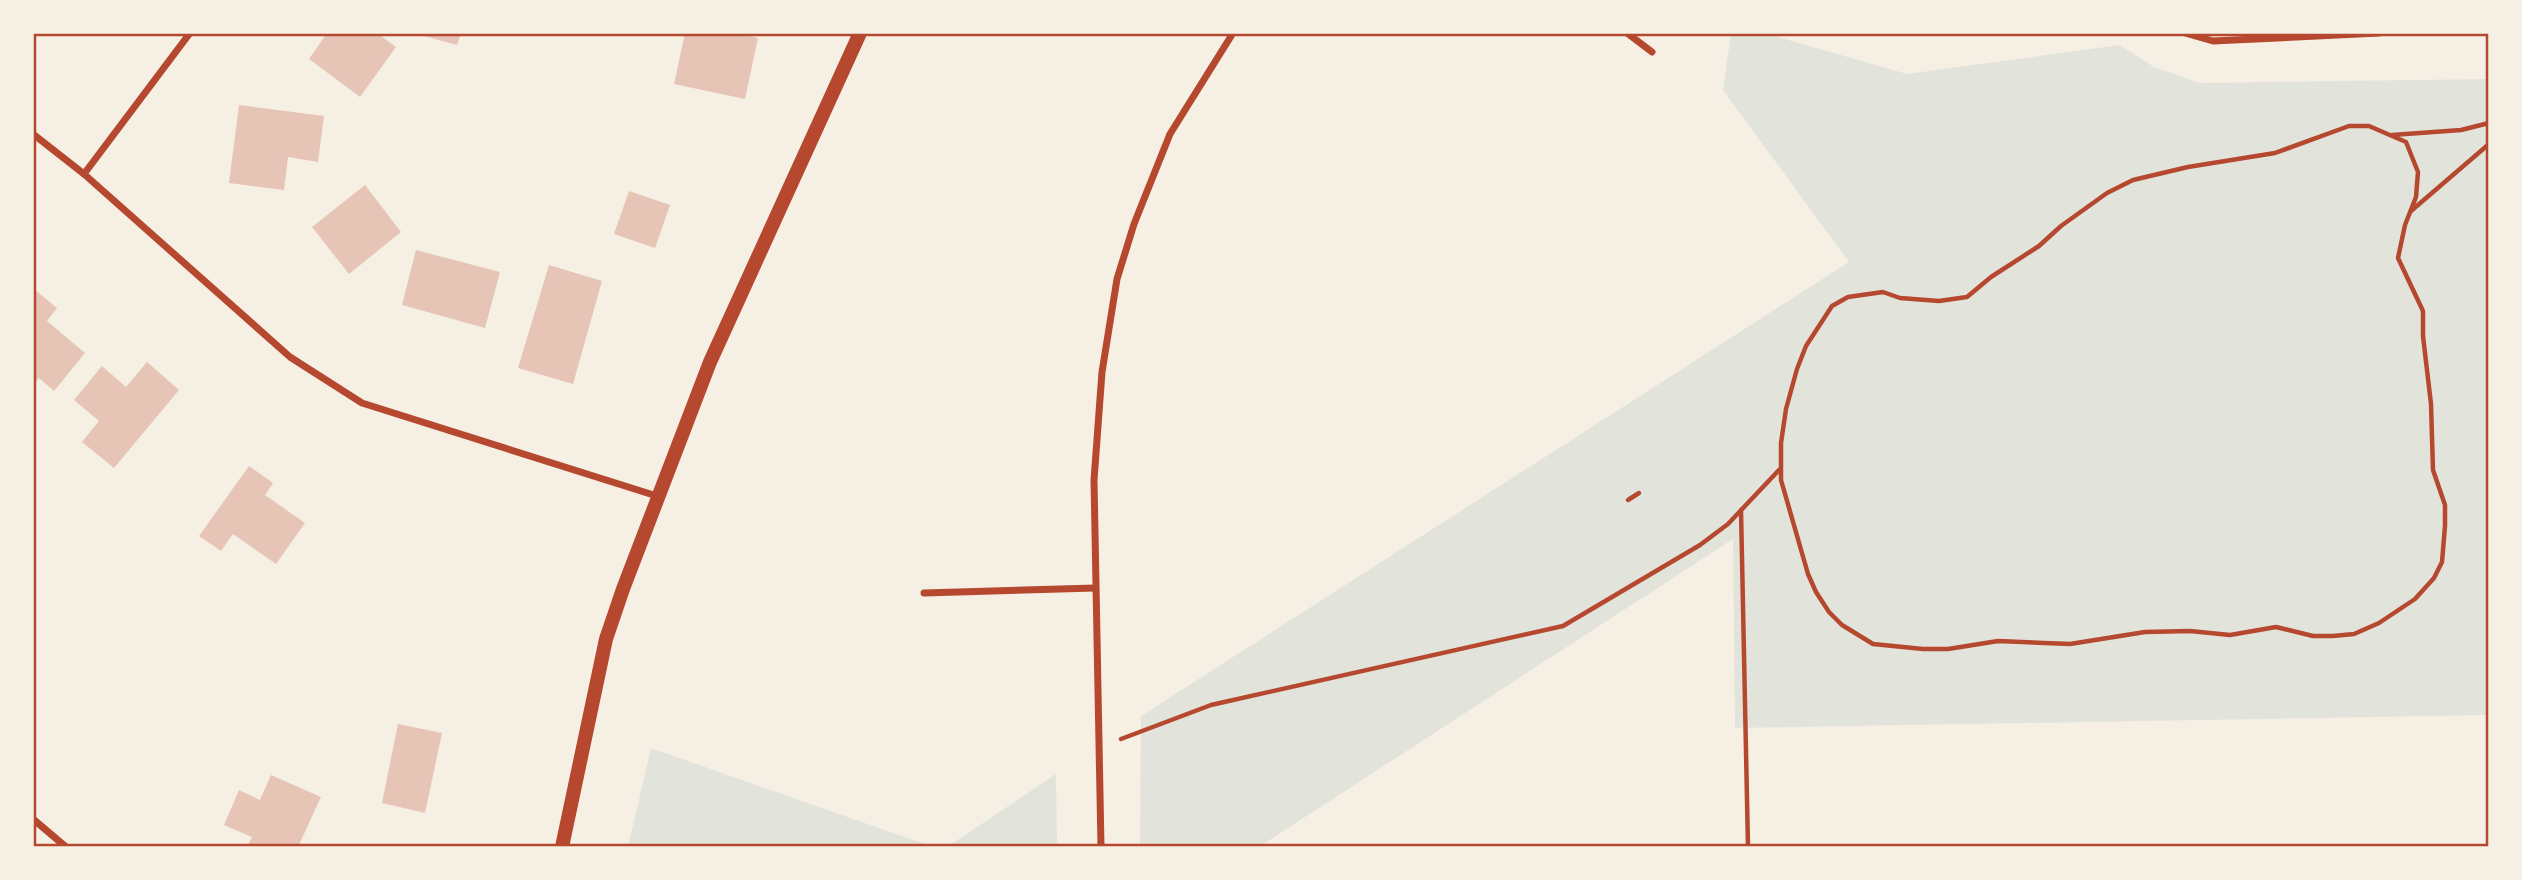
<svg xmlns="http://www.w3.org/2000/svg" width="2522" height="880" font-family="Manrope,sans-serif">
<style>
.green{fill:#e2e4dc}
.building{fill:#e6c5b7}
.lines{fill:none;stroke-linecap:round;stroke-linejoin:round}
.path{stroke:#b5482f;stroke-width:4.5}
.minor{stroke:#b5482f;stroke-width:7}
.secondary{stroke:#b5482f;stroke-width:14}
.neatline{fill:none;stroke:#b5482f;stroke-width:2.5}
</style>
<rect width="100%" height="100%" fill="#f6efe4"/>
<!-- green -->
<g class="green">
<polygon points="1731,33 1764,33 1907,74 2120,45 2154,67 2200,83 2489,79 2489,715 1735,728 1733,539 1259,847 1140,847 1141,716 1849,262 1723,90"/>
<polygon points="651,748 933,847 628,847"/>
<polygon points="1056,774 1057,847 947,847"/>
</g>
<!-- building -->
<g class="building">
<polygon points="327,33 377,33 396,47 360,97 309,59"/>
<polygon points="413,33 461,33 457,45"/>
<polygon points="685,33 736,33 758,38 745,99 674,84"/>
<polygon points="239,105 324,116 318,162 288,157 284,190 229,183"/>
<polygon points="365,185 401,232 349,274 312,227"/>
<polygon points="629,191 670,205 655,248 614,234"/>
<polygon points="416,250 500,272 485,328 402,305"/>
<polygon points="549,265 602,281 573,384 518,368"/>
<polygon points="34,289 57,308 47,321 85,353 54,391 39,378 33,385"/>
<polygon points="147,362 179,390 114,468 82,442 99,421 74,400 102,366 126,387"/>
<polygon points="249,466 273,483 265,495 305,523 276,564 233,534 221,551 199,536"/>
<polygon points="398,724 442,733 425,813 382,803"/>
<polygon points="271,775 321,797 298,847 247,847 252,837 224,825 239,790 260,800"/>
</g>
<g class="lines">
<!-- path -->
<g class="path">
<polygon points="2349,126 2369,126 2406,142 2418,172 2416,197 2405,225 2398,258 2423,311 2423,336 2431,404 2433,470 2445,505 2445,526 2442,562 2434,578 2415,599 2379,623 2354,634 2333,636 2313,636 2276,627 2230,635 2190,631 2145,632 2070,644 1998,641 1948,649 1923,649 1873,644 1842,625 1829,612 1816,592 1808,574 1781,480 1781,443 1786,409 1797,369 1806,346 1832,306 1848,297 1883,292 1900,298 1939,301 1967,297 1991,277 2039,246 2061,226 2107,193 2133,180 2188,167 2275,153"/>
<polyline points="2392,135 2461,130 2489,123"/>
<polyline points="2411,211 2489,144"/>
<polyline points="1628,500 1639,493"/>
<polyline points="1741,510 1748,847"/>
<polyline points="1121,739 1211,705 1563,626 1700,545 1728,524 1779,470"/>
</g>
<!-- minor -->
<g class="minor">
<polyline points="1627,33 1652,52"/>
<polyline points="2185,33 2213,41 2379,33"/>
<polyline points="33,134 84,174 290,357 362,403 660,497"/>
<polyline points="84,174 190,33"/>
<polyline points="924,593 1095,588"/>
<polyline points="33,819 66,847"/>
<polyline points="1101,847 1094,480 1102,372 1117,279 1134,224 1170,134 1233,33"/>
</g>
<!-- secondary -->
<polyline class="secondary" points="562,847 606,639 623,589 710,362 860,33"/>
</g>
<!-- border -->
<rect width="2522" height="880" fill="none" stroke="#f6efe4" stroke-width="70"/>
<rect x="35" y="35" width="2452" height="810" class="neatline"/>
</svg>
